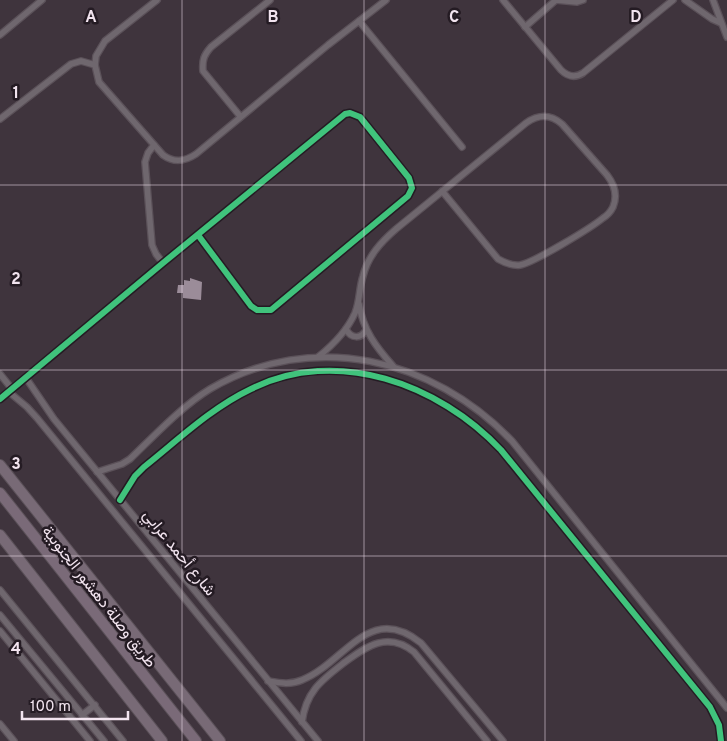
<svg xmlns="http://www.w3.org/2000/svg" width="727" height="741" font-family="Overpass,Vazirmatn,sans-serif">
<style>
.building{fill:#9b8c99}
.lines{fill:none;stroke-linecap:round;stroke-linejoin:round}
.minor-casing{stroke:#5b5159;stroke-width:8}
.trunk-casing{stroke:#5b5159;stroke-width:12}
.motorway-casing{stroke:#5b5159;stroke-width:12}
.minor{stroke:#6f676e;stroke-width:5.5}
.trunk{stroke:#786a76;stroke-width:10}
.motorway{stroke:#7a6a78;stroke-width:10}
.cycleway-casing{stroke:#241b23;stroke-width:9}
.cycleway{stroke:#40c37c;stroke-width:6}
.grid{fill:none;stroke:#f2e4ef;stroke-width:1;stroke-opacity:0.55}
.labels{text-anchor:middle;stroke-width:5;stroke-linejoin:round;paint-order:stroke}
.street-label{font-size:16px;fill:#f2e4ef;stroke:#241b23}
.grid-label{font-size:16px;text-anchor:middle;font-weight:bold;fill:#f2e4ef;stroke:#241b23;stroke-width:5;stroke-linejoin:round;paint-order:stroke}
</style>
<rect width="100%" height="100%" fill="#3f343d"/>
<!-- building -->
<polygon class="building" points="190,278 202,282 201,300 183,298 183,293 177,293 178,285 184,285 184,280 190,281"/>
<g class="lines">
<defs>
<g id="minor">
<path d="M 157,0 L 105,41 L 96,56 L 95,65 L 99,82 L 163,155 C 174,163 184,162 196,154 L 328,45 L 386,0"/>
<path d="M 503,0 L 561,70 C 568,77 575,78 583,73 L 673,0"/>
<polyline points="685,0 712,19 721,23"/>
<polyline points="713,0 727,37"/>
<polyline points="359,21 462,147"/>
<polyline points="525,27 556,0 577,2 583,0"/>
<polyline points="0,35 42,0"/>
<path d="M 240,116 L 203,71 C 202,60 204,55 211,47 L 270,0"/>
<polyline points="0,119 71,64 81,61 95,65"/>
<polyline points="154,145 148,153 145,162 152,245 156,254 163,263"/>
<path d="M 359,304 C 363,330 376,347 393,366"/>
<path d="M 346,329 C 351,339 361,339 366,330"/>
<path d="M 318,357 C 333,345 347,331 355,313 C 360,301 359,288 363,276 C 368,256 381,242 396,229 L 526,123 C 539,114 550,114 562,124 L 607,175 C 614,184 618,195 613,207 C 611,211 608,215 603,218 C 591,228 533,263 520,265 C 512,266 505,263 498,259 L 442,191"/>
<polyline points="0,374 12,389"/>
<polyline points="26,378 54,419 318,741"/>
<polyline points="9,392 27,407 37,418 301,741"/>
<polyline points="0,399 163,263 345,114 350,113 360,117 409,178 412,188 408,196 271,310 257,310 251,306 198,235"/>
<path d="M 97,472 L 122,464 L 130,459 C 154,436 182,406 210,389 C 313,329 433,358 512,441 L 727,708"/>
<path d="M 120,500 L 135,476 L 144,467 C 178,440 211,408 251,389 C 337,346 439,384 501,450 L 710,707 L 719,725 L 721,741"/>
<polyline points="0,590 123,741"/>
<polyline points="0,615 104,741"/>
<polyline points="0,631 90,741"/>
<path d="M 268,681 C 280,683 291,685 302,680 C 345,663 369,601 421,643 L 503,741"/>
<polyline points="82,715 95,705"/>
<path d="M 302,722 C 306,691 322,680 345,662 C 367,646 388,631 414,652 L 487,741"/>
<polyline points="0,724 14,741"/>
</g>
<g id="trunk">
<polyline points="0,465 220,741"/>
<polyline points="0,535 162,741"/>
</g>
<polyline id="motorway" points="0,493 196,741"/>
</defs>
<!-- minor casing -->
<use href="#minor" class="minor-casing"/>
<!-- trunk casing -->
<use href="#trunk" class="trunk-casing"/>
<!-- motorway casing -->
<use href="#motorway" class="motorway-casing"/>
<!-- minor -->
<use href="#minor" class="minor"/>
<!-- trunk -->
<use href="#trunk" class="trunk"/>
<!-- motorway -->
<use href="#motorway" class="motorway"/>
<defs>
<g id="cycleway">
<polyline points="0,399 163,263 345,114 350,113 360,117 409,178 412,188 408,196 271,310 257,310 251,306 198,235"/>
<path d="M 120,500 L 135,476 L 144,467 C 178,440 211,408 251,389 C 337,346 439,384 501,450 L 710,707 L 719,725 L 721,741"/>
</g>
</defs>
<!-- cycleway casing -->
<use href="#cycleway" class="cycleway-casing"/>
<!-- cycleway -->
<use href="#cycleway" class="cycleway"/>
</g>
<!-- grid -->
<path class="grid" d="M 182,0 L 182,741M 364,0 L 364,741M 545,0 L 545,741M 0,185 L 727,185M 0,370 L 727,370M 0,556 L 727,556"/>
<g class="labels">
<!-- street labels -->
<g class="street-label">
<text transform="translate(180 552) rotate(51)" y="6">شارع أحمد عرابي</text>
<text transform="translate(100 596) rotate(52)" y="6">طريق وصلة دهشور الجنوبية</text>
</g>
</g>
<g class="grid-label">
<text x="91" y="22">A</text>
<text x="273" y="22">B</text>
<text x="454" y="22">C</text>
<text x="636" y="22">D</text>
<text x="16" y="98">1</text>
<text x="16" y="284">2</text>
<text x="16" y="469">3</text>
<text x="16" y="654">4</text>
</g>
<!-- scale -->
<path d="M22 711v8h106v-8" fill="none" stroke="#f2e4ef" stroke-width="2.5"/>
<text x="30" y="711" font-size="15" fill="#f2e4ef" stroke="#241b23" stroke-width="4" paint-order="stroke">100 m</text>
</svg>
